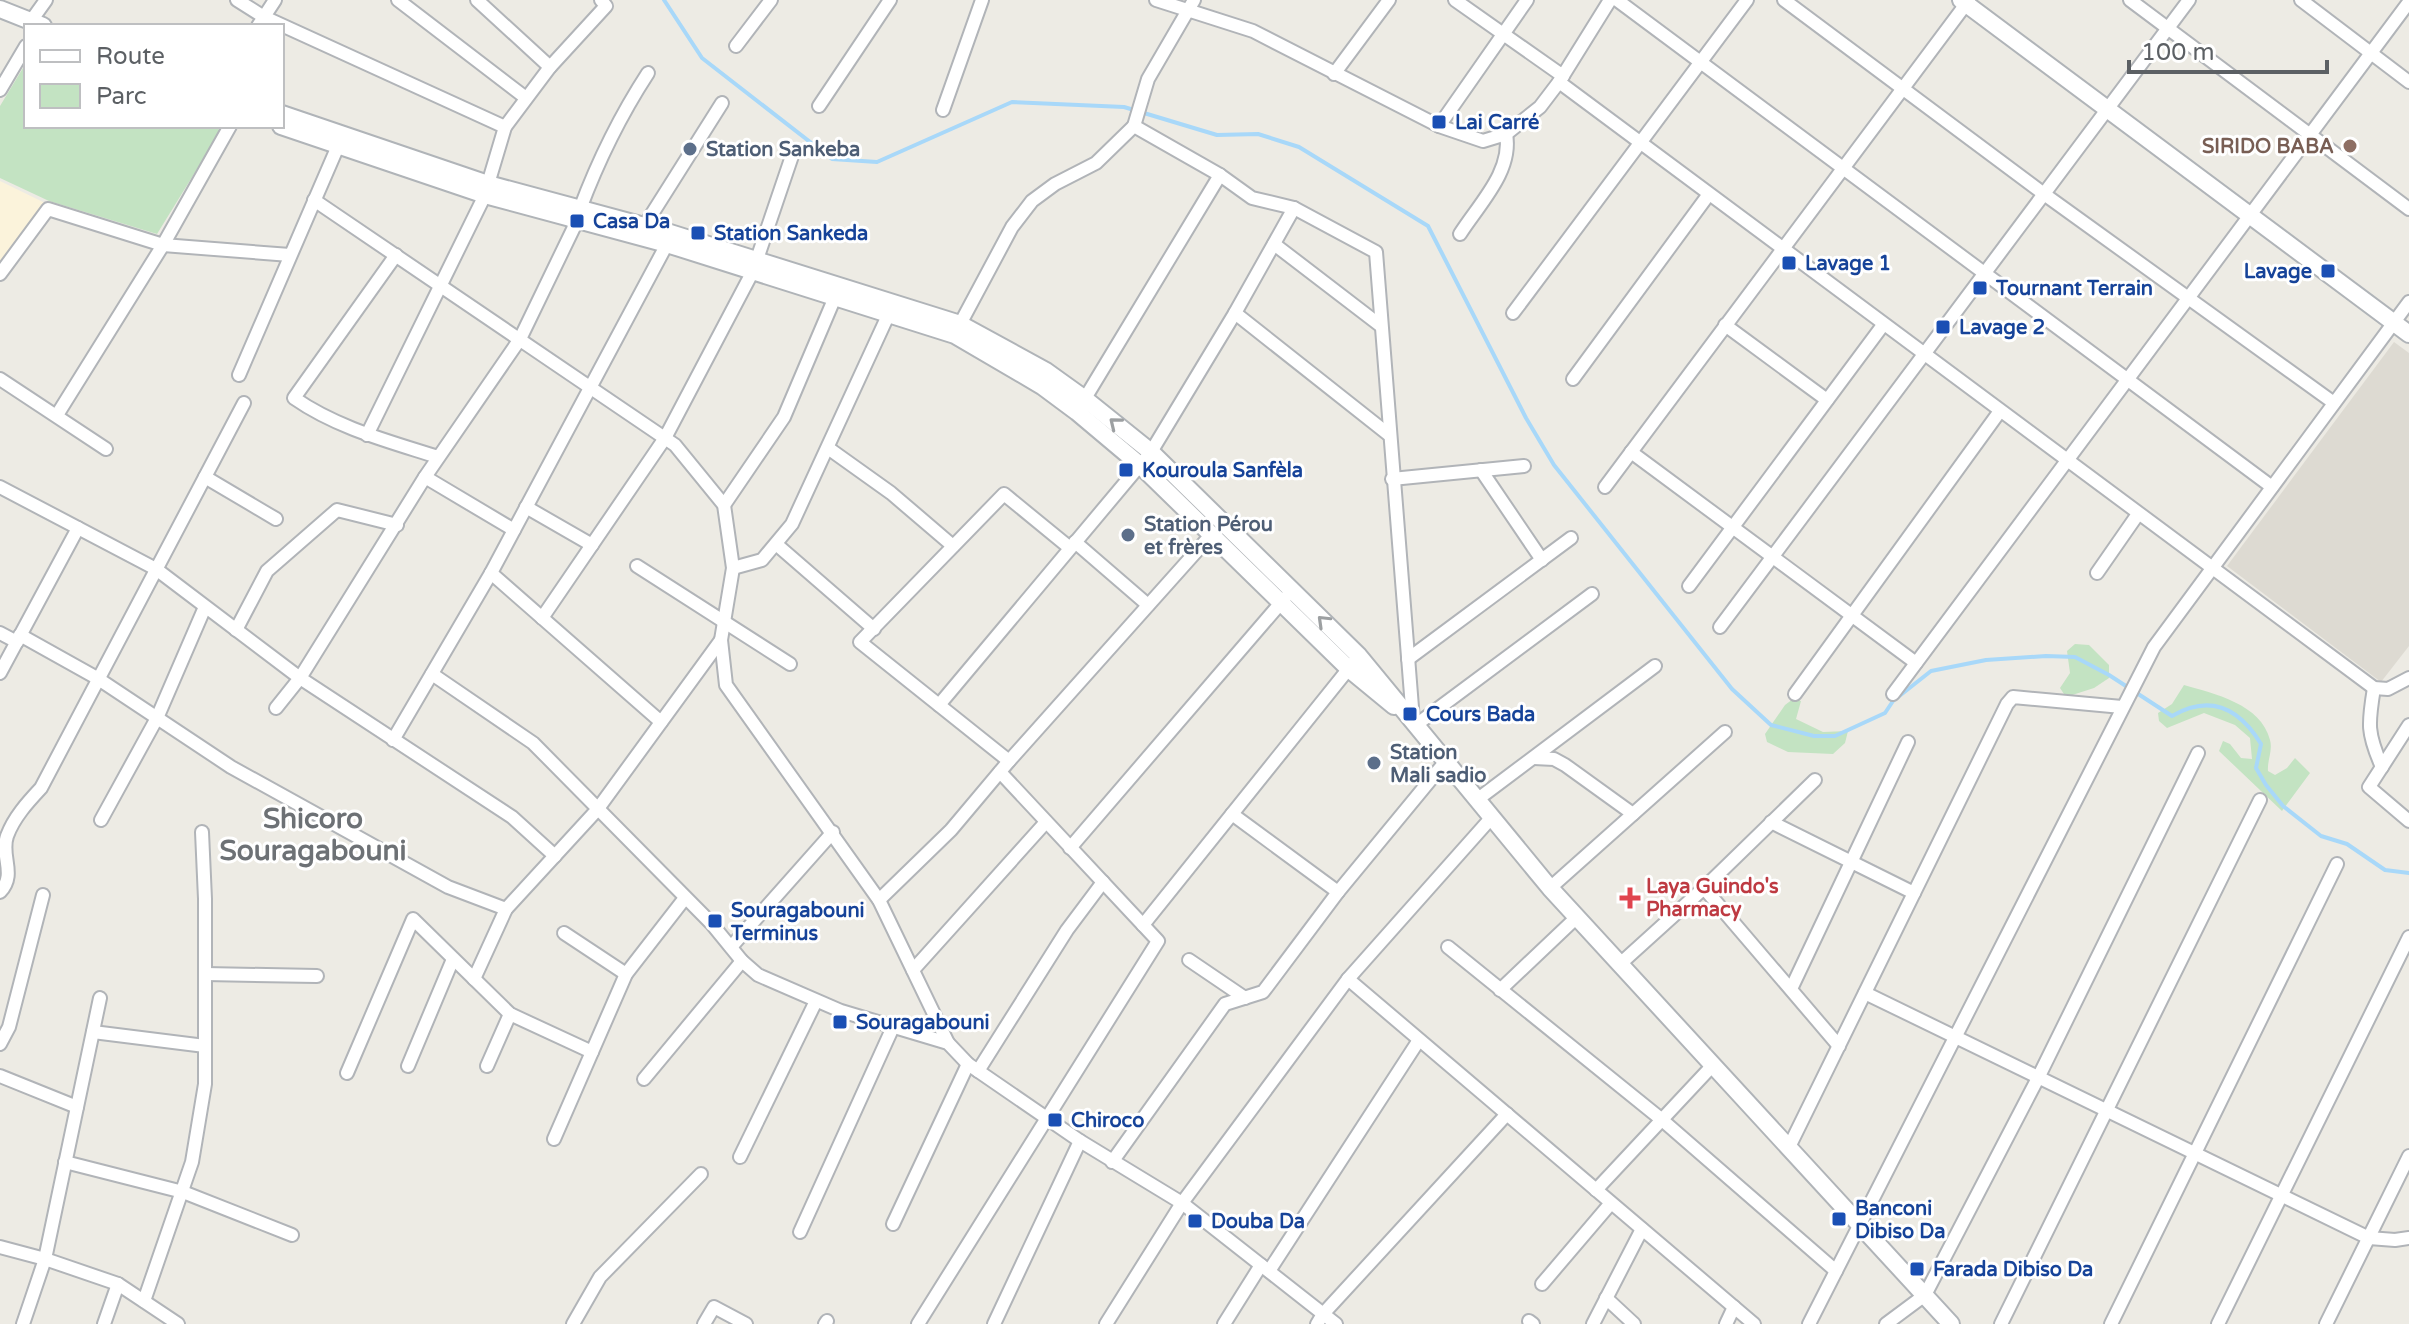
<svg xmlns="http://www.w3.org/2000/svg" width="2409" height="1324" font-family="'Varela Round',sans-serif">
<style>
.commercial{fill:#fbf3db}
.education{fill:#dddad2}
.green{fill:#c3e3c2}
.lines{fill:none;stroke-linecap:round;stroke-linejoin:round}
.stream{stroke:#a8d8f9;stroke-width:4}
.street-casing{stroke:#b1b4b8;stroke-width:16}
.secondary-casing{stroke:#b0b4b8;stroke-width:20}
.street{stroke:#fff;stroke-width:12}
.secondary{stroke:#fff;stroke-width:16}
.oneway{stroke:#9da0a2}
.transit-dot{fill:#1a4fb4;stroke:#fff;stroke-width:3}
.education-dot{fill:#8d6e63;stroke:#fff;stroke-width:3}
.service-dot{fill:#5c6f8a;stroke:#fff;stroke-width:3}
.health-dot{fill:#e0444e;stroke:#fff;stroke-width:3}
.labels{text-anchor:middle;stroke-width:6;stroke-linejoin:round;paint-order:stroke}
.transit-label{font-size:20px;font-weight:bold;fill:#164399;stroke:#fff;text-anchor:start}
.education-label{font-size:20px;font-weight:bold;fill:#785e54;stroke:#fff;text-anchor:end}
.service-label{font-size:20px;font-weight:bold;fill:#4e5e75;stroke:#fff;text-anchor:start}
.health-label{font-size:20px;font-weight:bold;fill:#be3a42;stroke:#fff;text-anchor:start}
.district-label{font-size:28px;font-weight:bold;fill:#6d7175;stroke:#fff}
</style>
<rect width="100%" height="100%" fill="#edebe4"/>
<!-- commercial -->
<polygon class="commercial" points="0,181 45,203 0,264"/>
<!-- education -->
<polygon class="education" points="2394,342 2409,353 2409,646 2381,682 2227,566"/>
<!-- green -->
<g class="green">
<polygon points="26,63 26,126 208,126 221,130 157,234 49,201 0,178 0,106"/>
<polygon points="2075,644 2089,645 2109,665 2109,678 2094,688 2066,697 2060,688 2070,673 2067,651"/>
<path d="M 2184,685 C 2215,694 2261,704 2270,740 C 2273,750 2267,761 2268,771 L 2275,775 L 2287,768 L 2295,758 L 2310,773 L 2282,811 L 2219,751 L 2223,741 L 2230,744 L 2241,758 L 2252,759 L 2250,738 L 2235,725 L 2204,713 L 2167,728 L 2159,721 L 2158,713 L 2172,704 Z"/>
<polygon points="1793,699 1801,701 1796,719 1823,732 1848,731 1845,743 1833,754 1788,752 1767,742 1765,734 1785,705"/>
</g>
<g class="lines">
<!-- stream -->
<path class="stream" d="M 664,0 L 702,58 L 832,159 L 877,162 L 1012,102 L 1124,107 L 1217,135 L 1258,134 L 1299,147 L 1428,226 L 1526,418 L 1554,465 L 1732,689 L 1771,725 L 1814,736 L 1835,736 L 1885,713 L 1893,701 L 1931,671 L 1986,660 L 2046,656 L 2075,657 L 2109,675 L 2172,716 C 2210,694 2239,708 2261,744 L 2256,768 L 2266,785 L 2283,806 L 2321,836 L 2347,844 L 2385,870 L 2409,873"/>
<defs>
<g id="street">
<polyline points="237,0 264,17 505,127"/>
<polyline points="398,0 526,98"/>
<polyline points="477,0 550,67"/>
<polyline points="1156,0 1253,31 1439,126 1483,141 1506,134 1540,107 1559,82 1610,0"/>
<polyline points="1455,0 1563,76"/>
<polyline points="1617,0 2272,487"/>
<polyline points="1784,0 2044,194 2334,403"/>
<polyline points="2130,0 2409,209"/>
<polyline points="2301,0 2409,82"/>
<polyline points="32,26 31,21 46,0"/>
<polyline points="258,26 275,0"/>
<polyline points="736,46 771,0"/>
<polyline points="1334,74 1389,0"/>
<polyline points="1559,82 2374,688 2388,689 2409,678"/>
<polyline points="0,90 26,46"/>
<polyline points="819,106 890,0"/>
<polyline points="943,110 982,0"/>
<polyline points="1134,126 1148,79 1194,0"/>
<polyline points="1439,126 1527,0"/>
<polyline points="488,184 505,127 550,67 606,6 601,0"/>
<polyline points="314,200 675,445 724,505 733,568 721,640 726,685 879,900 948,1043"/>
<path d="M 580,209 C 598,161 620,116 648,73"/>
<polyline points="645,225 722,103"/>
<path d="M 1460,234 C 1479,204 1513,171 1506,134"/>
<polyline points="1274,244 1381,326"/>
<path d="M 396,255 L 294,398 C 337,428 388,441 438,457"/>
<polyline points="0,274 48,209 163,245 290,255"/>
<polyline points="1235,313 1388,434"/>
<polyline points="1513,313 1747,0"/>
<polyline points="1725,325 1827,400"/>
<polyline points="958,328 1012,227 1032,201 1055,184 1096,163 1134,126 1220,175 1252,198 1294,208 1376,252 1413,720"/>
<polyline points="239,375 338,146"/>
<polyline points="0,379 106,449"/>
<polyline points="1573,379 1709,194"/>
<polyline points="1081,405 1220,175"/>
<polyline points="57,415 163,245 230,126"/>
<polyline points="367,435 485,195"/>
<polyline points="828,448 891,493 953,546"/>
<polyline points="1631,452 1916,663"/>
<polyline points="1481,470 1542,560"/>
<polyline points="205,477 276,519"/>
<polyline points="425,477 514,530"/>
<polyline points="1392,479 1524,466"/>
<polyline points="0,487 156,569 300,678 512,817 555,856"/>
<polyline points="1605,487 1969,0"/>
<polyline points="724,505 784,417 838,290"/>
<polyline points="526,507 592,545"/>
<polyline points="1075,542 1148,605"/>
<polyline points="776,544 874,629"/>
<polyline points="637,566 790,664"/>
<polyline points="733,568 762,560 792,524 891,309"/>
<polyline points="491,573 661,722"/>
<polyline points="2097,573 2138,514"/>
<polyline points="1689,586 1883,325"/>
<polyline points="542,618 665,438 753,271 793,153"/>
<polyline points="1720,627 2189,0"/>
<polyline points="236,630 267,571 337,510 397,525"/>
<polyline points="0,633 17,642"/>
<polyline points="20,635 97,678 231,767 448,887 506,909"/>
<polyline points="1408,659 1571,538"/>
<polyline points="0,673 78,528"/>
<polyline points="432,674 533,743 711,923 742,961 758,975 841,1011 948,1043 968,1064 1080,1141 1182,1203 1336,1324"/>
<path d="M 2374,688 C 2368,724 2367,733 2382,767"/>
<polyline points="1795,694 2000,411"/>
<polyline points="1893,694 2409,2"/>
<polyline points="939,705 1151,452 1235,313 1294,208"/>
<polyline points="276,708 300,678 425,477 520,339 577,221"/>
<polyline points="1416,725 1592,594"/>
<polyline points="2409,725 2369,787 2409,821"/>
<polyline points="393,740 491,573 667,244"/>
<polyline points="1534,758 1554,759 1565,765 1633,814"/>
<polyline points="1009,761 860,642 1004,494 1070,548"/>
<polyline points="1478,799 1655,666"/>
<polyline points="1232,814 1338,892"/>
<polyline points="101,820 157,718 205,607"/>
<polyline points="1771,822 1914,893"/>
<polyline points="1070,848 1285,598"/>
<polyline points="1550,888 1725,732"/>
<polyline points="1704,888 1839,1046"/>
<path d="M 0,892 C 17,874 0,856 7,836 C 14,817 28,802 41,788 L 244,403"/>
<polyline points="879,900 951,830 1009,761 1211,535"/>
<polyline points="1143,925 1354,662"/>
<polyline points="564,933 626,974"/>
<polyline points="731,947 833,832"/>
<polyline points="1448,947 1661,1119 1836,1271"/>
<polyline points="1189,960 1245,998"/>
<polyline points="1620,964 1704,888 1815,780"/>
<polyline points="913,970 1046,822"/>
<polyline points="205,974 317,976"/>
<polyline points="474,979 506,909 597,810 721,640"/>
<polyline points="1348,979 1754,1324"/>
<polyline points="1791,989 1908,742"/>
<polyline points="1500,990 1577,917"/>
<polyline points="1865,993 2369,1238 2395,1240 2409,1238"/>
<polyline points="93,1032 205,1046"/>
<polyline points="0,1044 9,1027 43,895"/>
<polyline points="408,1066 453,959"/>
<polyline points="487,1066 510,1014"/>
<polyline points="978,1071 1067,930 1103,882"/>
<polyline points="347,1073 413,919 510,1014 592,1052"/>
<polyline points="0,1076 77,1107"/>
<polyline points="644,1079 742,961"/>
<polyline points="554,1139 626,974 685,898"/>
<polyline points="1789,1147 2007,704 2013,697 2122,707"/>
<polyline points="740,1157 816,1001"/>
<polyline points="65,1162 183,1192 292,1235"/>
<polyline points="1112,1162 1225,1004 1263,992 1338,892 1446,761"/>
<polyline points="1596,1190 1713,1065"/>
<polyline points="893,1224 968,1064"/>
<polyline points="800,1232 893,1027"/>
<polyline points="0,1247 45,1259 118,1284 178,1324"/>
<polyline points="1269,1271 1419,1040"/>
<polyline points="1542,1284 1611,1203"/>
<polyline points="1606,1298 1634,1324"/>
<polyline points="144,1301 192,1162 205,1084 205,899 202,832"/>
<polyline points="1529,1321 1533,1324"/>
<polyline points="23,1324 45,1259 100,998"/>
<polyline points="104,1324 118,1284"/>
<polyline points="573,1324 600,1277 701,1174"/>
<polyline points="704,1324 714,1307 746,1324"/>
<polyline points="825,1324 827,1321"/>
<polyline points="918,1324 1158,941 1000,772"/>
<polyline points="994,1324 1080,1141"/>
<polyline points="1106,1324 1182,1203 1348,979 1492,817"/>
<polyline points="1224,1324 1261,1265"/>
<polyline points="1317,1324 1323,1314 1507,1114"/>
<polyline points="1593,1324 1642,1229"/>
<polyline points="1726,1324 1734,1307"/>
<polyline points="1809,1324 2154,647 2409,302"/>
<polyline points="1886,1324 1925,1295 2038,1078 2198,753"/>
<polyline points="2001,1324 2260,800"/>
<polyline points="2111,1324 2337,864"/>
<polyline points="2218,1324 2409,937"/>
<polyline points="2326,1324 2409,1156"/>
</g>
<g id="secondary">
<polyline points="1961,0 2409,334"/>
<polyline points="0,9 43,26"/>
<polyline points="282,114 488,184 670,233 960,324 1046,371 1085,399 1151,452 1359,656 1550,888 1951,1324"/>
<polyline points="281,126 485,195 667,244 955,335 1042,386 1077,412 1140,465 1349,669 1394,706"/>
</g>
</defs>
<!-- street casing -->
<use href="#street" class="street-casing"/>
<!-- secondary casing -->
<use href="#secondary" class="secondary-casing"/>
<!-- street -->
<use href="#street" class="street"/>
<!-- secondary -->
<use href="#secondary" class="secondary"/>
</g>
<!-- one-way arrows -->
<defs><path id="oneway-chevron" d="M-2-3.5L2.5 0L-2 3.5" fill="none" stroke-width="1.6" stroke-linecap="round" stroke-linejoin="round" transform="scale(2)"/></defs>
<g class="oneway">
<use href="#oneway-chevron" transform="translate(1115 423) rotate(-141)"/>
<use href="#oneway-chevron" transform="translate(1323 621) rotate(-136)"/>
</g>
<!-- markers -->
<g class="transit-dot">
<rect x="1431" y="114" width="16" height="16" rx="4"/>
<rect x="569" y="213" width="16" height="16" rx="4"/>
<rect x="690" y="225" width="16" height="16" rx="4"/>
<rect x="1781" y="255" width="16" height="16" rx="4"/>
<rect x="2320" y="263" width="16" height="16" rx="4"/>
<rect x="1972" y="280" width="16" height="16" rx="4"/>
<rect x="1935" y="319" width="16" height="16" rx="4"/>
<rect x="1118" y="462" width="16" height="16" rx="4"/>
<rect x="1402" y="706" width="16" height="16" rx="4"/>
<rect x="707" y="913" width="16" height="16" rx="4"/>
<rect x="832" y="1014" width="16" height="16" rx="4"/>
<rect x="1047" y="1112" width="16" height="16" rx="4"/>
<rect x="1831" y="1211" width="16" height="16" rx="4"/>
<rect x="1187" y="1213" width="16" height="16" rx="4"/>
<rect x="1909" y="1261" width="16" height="16" rx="4"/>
</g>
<circle class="education-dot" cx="2350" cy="146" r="8"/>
<g class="service-dot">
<circle cx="690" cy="149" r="8"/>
<circle cx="1128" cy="535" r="8"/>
<circle cx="1374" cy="763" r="8"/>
</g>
<path class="health-dot" d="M1626 886h8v8h8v8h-8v8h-8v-8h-8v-8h8z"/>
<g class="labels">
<!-- transit labels -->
<g class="transit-label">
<text x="1455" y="129">Lai Carré</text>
<text x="593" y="228">Casa Da</text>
<text x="714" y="240">Station Sankeda</text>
<text x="1805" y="270">Lavage 1</text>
<text x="2312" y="278" text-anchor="end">Lavage</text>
<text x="1996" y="295">Tournant Terrain</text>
<text x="1959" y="334">Lavage 2</text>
<text x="1142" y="477">Kouroula Sanfèla</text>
<text x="1426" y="721">Cours Bada</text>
<text x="731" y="917">Souragabouni<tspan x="731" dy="23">Terminus</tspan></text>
<text x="856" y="1029">Souragabouni</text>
<text x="1071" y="1127">Chiroco</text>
<text x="1855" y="1215">Banconi<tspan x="1855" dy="23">Dibiso Da</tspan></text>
<text x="1211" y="1228">Douba Da</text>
<text x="1933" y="1276">Farada Dibiso Da</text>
</g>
<!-- education labels -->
<g class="education-label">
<text x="2334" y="153">SIRIDO BABA</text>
</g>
<!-- service labels -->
<g class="service-label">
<text x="706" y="156">Station Sankeba</text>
<text x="1144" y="531">Station Pérou<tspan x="1144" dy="23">et frères</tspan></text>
<text x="1390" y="759">Station<tspan x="1390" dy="23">Mali sadio</tspan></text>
</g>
<!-- health labels -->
<g class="health-label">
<text x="1646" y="893">Laya Guindo's<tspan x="1646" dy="23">Pharmacy</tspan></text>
</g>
<!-- district labels -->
<g class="district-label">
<text x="313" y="828">Shicoro<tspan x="313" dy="32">Souragabouni</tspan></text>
</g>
</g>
<!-- legend -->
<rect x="24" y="24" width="260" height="104" fill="#ffffff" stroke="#bebfc1" stroke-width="2"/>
<rect x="40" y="50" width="40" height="12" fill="#ffffff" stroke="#bebfc1" stroke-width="2"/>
<text x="96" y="64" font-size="24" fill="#5c6064">Route</text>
<rect x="40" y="84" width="40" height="24" fill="#c3e3c2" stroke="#bebfc1" stroke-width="2"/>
<text x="96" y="104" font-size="24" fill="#5c6064">Parc</text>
<!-- scale -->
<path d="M2129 60v12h198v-12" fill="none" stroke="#5c6064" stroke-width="4"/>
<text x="2141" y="60" font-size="24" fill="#5c6064" stroke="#ffffff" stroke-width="6" paint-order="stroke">100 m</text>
</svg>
